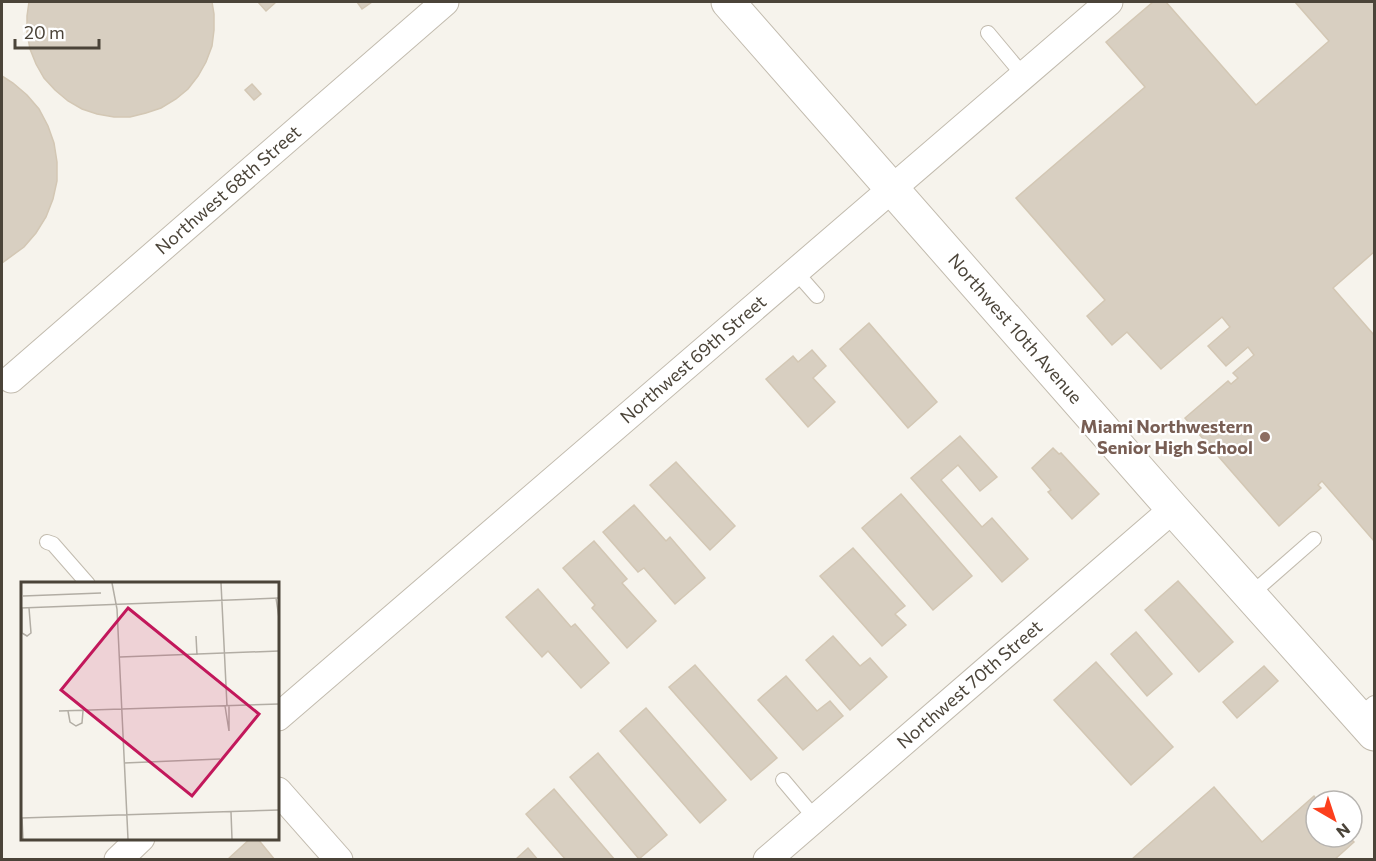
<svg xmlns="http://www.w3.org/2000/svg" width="1376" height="861" font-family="Commissioner,sans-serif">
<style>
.building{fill:#d8cfc1;stroke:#d3c7b4;stroke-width:1.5}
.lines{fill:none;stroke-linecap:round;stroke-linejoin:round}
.service-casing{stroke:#c2bbae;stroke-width:16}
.minor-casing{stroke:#c2bbae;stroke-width:29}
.tertiary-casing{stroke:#c2bbae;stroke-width:35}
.service{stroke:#fff;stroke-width:14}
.minor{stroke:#fff;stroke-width:27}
.tertiary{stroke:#fff;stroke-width:33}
.education-dot{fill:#8d6e63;stroke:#fff;stroke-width:2}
.labels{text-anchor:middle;stroke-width:4.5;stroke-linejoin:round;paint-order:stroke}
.street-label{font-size:18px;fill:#4b4439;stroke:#fff}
.education-label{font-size:18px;font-weight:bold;fill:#785e54;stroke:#fff;text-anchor:end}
.inset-road{fill:none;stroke:#b2ada4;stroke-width:1.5}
.view{fill:#c2185b;fill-opacity:0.15;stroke:#c2185b;stroke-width:3}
.inset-edge{fill:none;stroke:#4b4439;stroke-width:3}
</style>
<rect width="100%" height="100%" fill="#f6f3ec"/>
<!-- building -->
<g class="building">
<polygon points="29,2 212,2 214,14 214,30 212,46 206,62 198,76 188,89 176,99 161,108 146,113 130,117 114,117 97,114 82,109 68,101 55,90 44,78 36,64 30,49 27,33 27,16"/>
<polygon points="258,2 276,2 266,11"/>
<polygon points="357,2 372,2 362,9"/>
<polygon points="1153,2 1166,2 1256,105 1329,41 1295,2 1374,2 1374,252 1333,288 1374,335 1374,541 1322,481 1318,485 1321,488 1279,526 1185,418 1228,381 1231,384 1238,378 1233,373 1254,355 1248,347 1226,366 1208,346 1230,327 1222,317 1161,369 1127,332 1112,345 1087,316 1105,300 1016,198 1145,87 1106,42"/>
<polygon points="2,76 13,83 27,95 39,109 48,126 54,143 57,162 57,181 53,199 46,217 36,233 24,247 2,263"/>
<polygon points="252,84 261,94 254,100 245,90"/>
<polygon points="869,323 937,402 908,428 840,349"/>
<polygon points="812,350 826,366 813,378 835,402 808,427 766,379 793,356 798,362"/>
<polygon points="960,436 997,477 980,491 958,465 941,480 982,527 992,518 1028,559 1002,582 911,478"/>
<polygon points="1053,448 1059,454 1061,453 1099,494 1072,519 1048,492 1051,490 1032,468"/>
<polygon points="676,462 735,526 710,550 650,485"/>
<polygon points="901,494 972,576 933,610 862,528"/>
<polygon points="634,505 666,541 670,537 705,578 675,604 644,568 638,572 603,532"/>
<polygon points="594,541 627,579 622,583 656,621 627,648 592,608 595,605 563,568"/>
<polygon points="853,548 905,606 895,614 906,625 882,646 820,576"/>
<polygon points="1178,581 1233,642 1199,672 1145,610"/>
<polygon points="538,589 571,627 575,624 609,663 581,688 548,651 542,657 506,617"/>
<polygon points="1136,632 1172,674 1147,696 1111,654"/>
<polygon points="833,636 860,666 870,658 887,677 850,710 806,660"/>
<polygon points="1096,662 1173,747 1131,785 1054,700"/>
<polygon points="695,665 777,758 751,780 669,687"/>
<polygon points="1264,666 1278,681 1237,718 1223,702"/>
<polygon points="786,676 817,711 830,701 843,716 803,750 758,700"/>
<polygon points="646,708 726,800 700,823 620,731"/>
<polygon points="598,753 667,835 639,859 570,777"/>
<polygon points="1214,787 1262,842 1314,796 1318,801 1316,801 1316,837 1349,837 1354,842 1334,860 1131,860"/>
<polygon points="554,789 615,860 566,860 526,814"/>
<polygon points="251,838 257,838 275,860 227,860"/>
<polygon points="528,848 538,860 515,860"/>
</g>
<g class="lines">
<defs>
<g id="service">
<polyline points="988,33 1023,75"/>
<polyline points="795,271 817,296"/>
<polyline points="47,542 53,544 88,584"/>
<polyline points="1250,595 1314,539"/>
<polyline points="1358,716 1374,703"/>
<polyline points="783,780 815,818"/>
</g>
<g id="minor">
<path id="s1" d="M 11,379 L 445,2"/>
<path id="s2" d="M 278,717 L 1109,2"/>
<polyline points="278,791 339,860"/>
<polyline points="118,860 141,838"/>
<path id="s3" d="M 767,860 L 1173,509"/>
</g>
<g id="tertiary">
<path id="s4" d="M 728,2 L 1173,509 L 1374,734"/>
</g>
</defs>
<!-- service casing -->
<use href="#service" class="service-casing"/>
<!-- minor casing -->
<use href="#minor" class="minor-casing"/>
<!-- tertiary casing -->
<use href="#tertiary" class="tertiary-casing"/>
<!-- service -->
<use href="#service" class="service"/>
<!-- minor -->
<use href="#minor" class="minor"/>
<!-- tertiary -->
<use href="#tertiary" class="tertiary"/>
</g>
<!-- markers -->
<circle class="education-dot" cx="1265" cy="437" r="6"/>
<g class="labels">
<!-- street labels -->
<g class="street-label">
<text dy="6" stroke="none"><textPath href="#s1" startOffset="288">Northwest 68th Street</textPath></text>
<text dy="6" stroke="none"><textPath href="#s4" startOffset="435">Northwest 10th Avenue</textPath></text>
<text dy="6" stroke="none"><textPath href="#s2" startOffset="548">Northwest 69th Street</textPath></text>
<text dy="6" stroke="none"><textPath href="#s3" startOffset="268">Northwest 70th Street</textPath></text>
</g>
<!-- education labels -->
<g class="education-label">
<text x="1253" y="433">Miami Northwestern<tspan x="1253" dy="21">Senior High School</tspan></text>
</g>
</g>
<!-- overview -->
<g transform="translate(21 582)">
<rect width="258" height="258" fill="#f6f3ec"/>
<path class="inset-road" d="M 91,1 L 96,27 L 107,257M 200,1 L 206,124M 2,14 L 80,11M 255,16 L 258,36M 0,26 L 258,16M 1,26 L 1,51 L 6,54 L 10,51 L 8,26M 175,54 L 176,73M 99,75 L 258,69M 204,124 L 208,149 L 208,124M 38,129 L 258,122M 47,129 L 49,140 L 55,144 L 61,141 L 62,129M 103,181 L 199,177M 210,230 L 211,257M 0,236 L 258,228M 1,236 L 2,257"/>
<path class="view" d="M 107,26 L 238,132 L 171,214 L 40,108 Z"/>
<rect width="258" height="258" class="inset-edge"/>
</g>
<!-- border -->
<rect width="1376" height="861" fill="none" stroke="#4b4439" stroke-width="6"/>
<!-- north arrow -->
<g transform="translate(1334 819) rotate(141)"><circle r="28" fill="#ffffff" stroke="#b7b4b0" stroke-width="1.5"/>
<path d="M0-4.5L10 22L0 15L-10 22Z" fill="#fc3f1d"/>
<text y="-9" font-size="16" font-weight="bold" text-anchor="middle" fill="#4b4439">N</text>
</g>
<!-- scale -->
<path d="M15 39v9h84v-9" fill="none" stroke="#4b4439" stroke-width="3"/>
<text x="24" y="39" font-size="18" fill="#4b4439" stroke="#ffffff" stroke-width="4.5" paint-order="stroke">20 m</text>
</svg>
